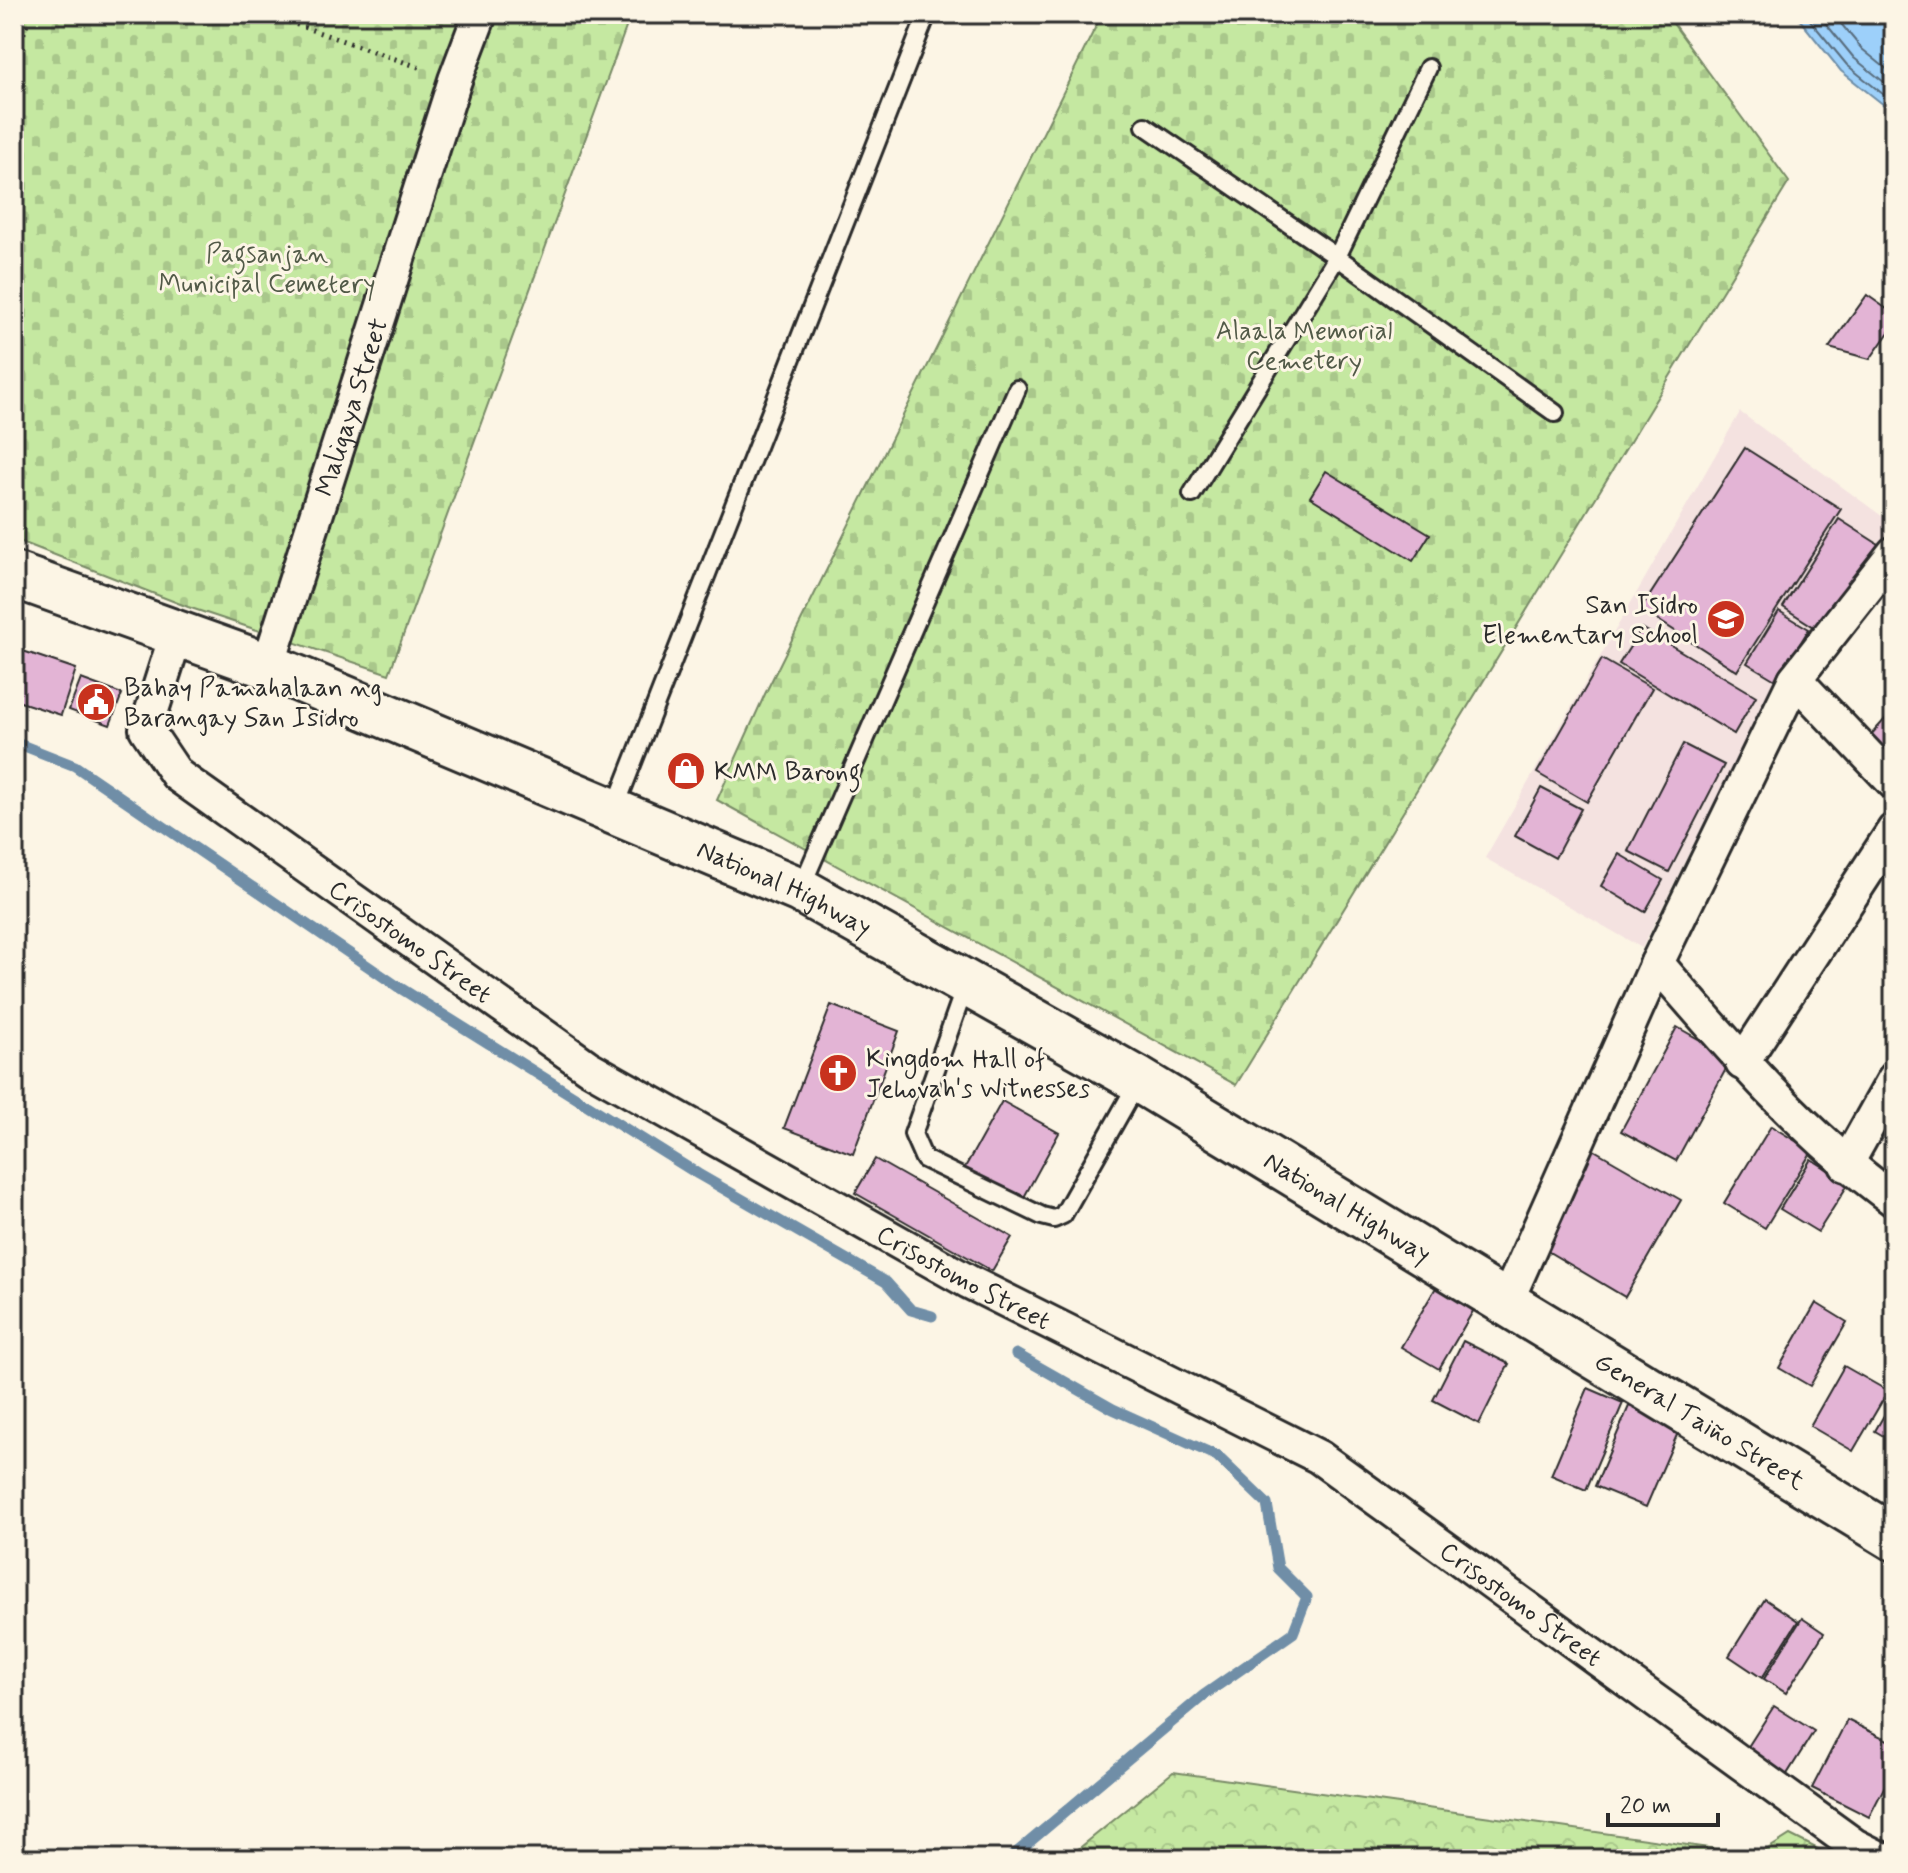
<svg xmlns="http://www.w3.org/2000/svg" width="1908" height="1873" font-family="Mynerve,sans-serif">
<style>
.built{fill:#f4e2e0}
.forest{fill:url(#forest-crowns);stroke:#788a66;stroke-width:2}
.cemetery{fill:url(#cemetery-stones);stroke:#788a66;stroke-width:2}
.water{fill:#9dd0fa;stroke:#6f8ea7;stroke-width:2}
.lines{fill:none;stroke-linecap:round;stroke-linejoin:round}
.shore{stroke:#596d7e;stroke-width:2}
.stream{stroke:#6f8ea7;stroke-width:11}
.building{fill:#e3b4d5;stroke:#2b2b2b;stroke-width:2}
.service-casing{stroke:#2b2b2b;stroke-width:22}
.minor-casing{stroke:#2b2b2b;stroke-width:38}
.primary-casing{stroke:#2b2b2b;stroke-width:50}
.path{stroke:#2b2b2b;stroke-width:5;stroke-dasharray:2 6;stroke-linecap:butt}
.service{stroke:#fcf5e5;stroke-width:16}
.minor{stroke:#fcf5e5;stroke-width:32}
.primary{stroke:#fcf5e5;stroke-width:44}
.labels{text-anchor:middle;stroke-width:6;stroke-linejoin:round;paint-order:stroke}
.park-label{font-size:26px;fill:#525a48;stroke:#fcf5e5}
.street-label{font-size:26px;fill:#2b2b2b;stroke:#fcf5e5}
.poi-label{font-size:26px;fill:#2b2b2b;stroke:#fcf5e5;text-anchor:start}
</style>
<defs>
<pattern id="forest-crowns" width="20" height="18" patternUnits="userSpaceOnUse" patternTransform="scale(2)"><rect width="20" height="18" fill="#c5e8a1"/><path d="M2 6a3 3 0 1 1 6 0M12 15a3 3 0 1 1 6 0" fill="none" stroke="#a9c78b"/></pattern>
<pattern id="cemetery-stones" width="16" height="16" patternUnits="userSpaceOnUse" patternTransform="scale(2)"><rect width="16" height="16" fill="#c5e8a1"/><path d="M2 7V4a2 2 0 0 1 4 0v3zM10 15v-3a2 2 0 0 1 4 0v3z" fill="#a9c78b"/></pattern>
</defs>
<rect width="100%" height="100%" fill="#fcf5e5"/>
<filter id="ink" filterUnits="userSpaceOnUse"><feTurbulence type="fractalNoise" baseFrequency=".0125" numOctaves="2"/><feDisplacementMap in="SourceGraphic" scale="16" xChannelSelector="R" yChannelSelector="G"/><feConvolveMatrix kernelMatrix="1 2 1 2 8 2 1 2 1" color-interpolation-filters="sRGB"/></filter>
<g filter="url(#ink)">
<!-- built -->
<polygon class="built" points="1740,412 1894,525 1894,538 1765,701 1642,948 1485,858"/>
<!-- forest -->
<polygon class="forest" points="1173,1772 1758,1855 1790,1835 1838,1859 1066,1859"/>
<!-- cemetery -->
<g class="cemetery">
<polygon points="14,14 631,14 389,674 188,607 14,539"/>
<polygon points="1102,14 1666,14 1789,182 1236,1085 717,800 765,694"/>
</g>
<!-- water -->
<polygon class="water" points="1795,14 1894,14 1894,113 1841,71"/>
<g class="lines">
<!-- shore -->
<g class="shore">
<polyline points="1805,14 1847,65 1894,103"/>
<polyline points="1818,14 1854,58 1894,90"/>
<polyline points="1833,14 1862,49 1894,75"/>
</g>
<!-- stream -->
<g class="stream">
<polyline points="14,742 75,766 397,986 698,1174 886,1282 911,1310 932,1316"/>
<polyline points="1009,1859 1204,1695 1293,1633 1307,1597 1278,1568 1267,1504 1217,1456 1113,1409 1016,1354"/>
</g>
</g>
<!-- building -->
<g class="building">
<polygon points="1867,295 1894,314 1894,325 1870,359 1829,348"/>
<polygon points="1745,448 1841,509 1737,671 1641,609"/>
<polygon points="1326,471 1430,534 1413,561 1310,497"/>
<polygon points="1839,519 1878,544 1822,632 1783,607"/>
<polygon points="1779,611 1809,629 1777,681 1747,663"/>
<polygon points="1642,628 1756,696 1734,734 1619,664"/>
<polygon points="14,648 76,669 61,715 14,700"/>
<polygon points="1602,659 1652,688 1587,802 1537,773"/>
<polygon points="81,679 122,694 110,725 69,710"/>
<polygon points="1894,709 1894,759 1869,737"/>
<polygon points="1683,744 1724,765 1669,872 1628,851"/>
<polygon points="1541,788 1581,809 1555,858 1515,836"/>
<polygon points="1619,854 1663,880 1645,912 1601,886"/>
<polygon points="831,1005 899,1031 853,1154 784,1128"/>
<polygon points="1677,1027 1732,1058 1676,1161 1621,1131"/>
<polygon points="1002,1101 1059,1133 1022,1201 964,1169"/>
<polygon points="1771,1126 1812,1151 1765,1228 1724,1203"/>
<polygon points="1582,1143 1681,1200 1625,1297 1527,1239"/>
<polygon points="875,1159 1012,1237 992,1271 855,1193"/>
<polygon points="1811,1159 1849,1183 1818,1232 1780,1209"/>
<polygon points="1438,1284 1476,1306 1439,1369 1401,1347"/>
<polygon points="1816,1303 1847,1322 1810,1386 1779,1368"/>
<polygon points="1463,1341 1509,1364 1479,1424 1433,1400"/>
<polygon points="1844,1366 1888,1391 1853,1451 1810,1426"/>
<polygon points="1588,1388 1623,1403 1586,1490 1551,1475"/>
<polygon points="1894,1398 1894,1442 1875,1431"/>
<polygon points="1629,1406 1680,1428 1646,1507 1595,1486"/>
<polygon points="1765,1599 1798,1621 1762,1678 1729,1656"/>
<polygon points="1802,1618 1824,1633 1786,1693 1764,1679"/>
<polygon points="1774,1706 1814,1731 1784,1779 1744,1753"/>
<polygon points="1847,1720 1894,1743 1894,1768 1869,1817 1812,1788"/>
</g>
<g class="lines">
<defs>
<g id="service">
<polyline points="1145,126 1337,257 1555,413"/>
<polyline points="1192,494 1337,257 1428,68"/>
<polyline points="615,808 927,14"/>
<polyline points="801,888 1017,389"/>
<polyline points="966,984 913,1134 924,1159 1042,1216 1054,1219 1063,1215 1138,1082"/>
</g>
<g id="minor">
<path id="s1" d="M 177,632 L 146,729 L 177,775 L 588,1067 L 969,1282 L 1319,1457 L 1854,1845 L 1882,1859"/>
<path id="s2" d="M 268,666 L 455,80 L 480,14"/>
<polyline points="1795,679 1894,553"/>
<path d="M 1657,963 C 1730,1048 1803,1134 1894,1200"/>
<polyline points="1742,1063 1894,830"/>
<polyline points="1846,1165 1894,1079"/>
<polyline points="1505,1305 1657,963 1795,679 1894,783"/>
</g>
<g id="primary">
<path id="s3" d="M 14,575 L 268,666 L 800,890 L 1139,1080 L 1894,1538"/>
</g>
</defs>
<!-- service casing -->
<use href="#service" class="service-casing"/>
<!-- minor casing -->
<use href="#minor" class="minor-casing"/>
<!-- primary casing -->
<use href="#primary" class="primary-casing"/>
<!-- path -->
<g class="path">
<polyline points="266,14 424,69"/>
<polyline points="14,64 30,14"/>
</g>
<!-- service -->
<use href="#service" class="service"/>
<!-- minor -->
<use href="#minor" class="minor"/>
<!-- primary -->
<use href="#primary" class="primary"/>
</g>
</g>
<!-- icons -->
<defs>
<symbol id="school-disc" viewBox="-11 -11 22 22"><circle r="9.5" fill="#c8321e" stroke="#fcf5e5"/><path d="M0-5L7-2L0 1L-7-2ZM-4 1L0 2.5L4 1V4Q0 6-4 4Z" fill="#fff"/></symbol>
<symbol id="civic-disc" viewBox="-11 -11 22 22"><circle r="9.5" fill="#c8321e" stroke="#fcf5e5"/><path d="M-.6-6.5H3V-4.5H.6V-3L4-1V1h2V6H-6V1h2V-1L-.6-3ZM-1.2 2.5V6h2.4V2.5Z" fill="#fff"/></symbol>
<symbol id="shop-disc" viewBox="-11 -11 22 22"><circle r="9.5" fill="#c8321e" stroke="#fcf5e5"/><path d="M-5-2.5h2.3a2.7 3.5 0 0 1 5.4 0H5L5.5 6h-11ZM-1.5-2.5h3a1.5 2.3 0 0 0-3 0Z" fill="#fff"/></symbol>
<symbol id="church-disc" viewBox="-11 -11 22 22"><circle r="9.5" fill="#c8321e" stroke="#fcf5e5"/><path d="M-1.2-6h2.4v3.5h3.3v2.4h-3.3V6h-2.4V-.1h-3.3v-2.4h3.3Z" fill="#fff"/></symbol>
</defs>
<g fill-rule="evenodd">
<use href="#school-disc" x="1704" y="597" width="44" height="44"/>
<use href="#civic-disc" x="74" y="680" width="44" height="44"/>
<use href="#shop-disc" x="664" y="749" width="44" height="44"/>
<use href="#church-disc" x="816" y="1051" width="44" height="44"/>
</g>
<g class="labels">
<!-- park labels -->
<g class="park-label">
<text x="267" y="262">Pagsanjan<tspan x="267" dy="30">Municipal Cemetery</tspan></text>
<text x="1304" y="339">Alaala Memorial<tspan x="1304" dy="30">Cemetery</tspan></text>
</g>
<!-- street labels -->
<g class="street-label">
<text dy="9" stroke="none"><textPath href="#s2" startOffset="272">Maligaya Street</textPath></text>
<text dy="9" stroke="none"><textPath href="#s3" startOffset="832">National Highway</textPath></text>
<text dy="9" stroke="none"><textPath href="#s1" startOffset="444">Crisostomo Street</textPath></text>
<text dy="9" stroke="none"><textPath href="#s3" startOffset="1480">National Highway</textPath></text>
<text dy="9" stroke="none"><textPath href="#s1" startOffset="1092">Crisostomo Street</textPath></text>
<text dy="9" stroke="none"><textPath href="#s3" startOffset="1892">General Taiño Street</textPath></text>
<text dy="9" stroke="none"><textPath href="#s1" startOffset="1740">Crisostomo Street</textPath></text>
</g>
<!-- poi labels -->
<g class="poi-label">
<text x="1698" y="613" text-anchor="end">San Isidro<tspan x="1698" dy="30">Elementary School</tspan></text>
<text x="124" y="696">Bahay Pamahalaan ng<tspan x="124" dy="30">Barangay San Isidro</tspan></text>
<text x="714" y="780">KMM Barong</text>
<text x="866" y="1067">Kingdom Hall of<tspan x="866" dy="30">Jehovah's Witnesses</tspan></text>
</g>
</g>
<!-- margin -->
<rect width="1908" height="1873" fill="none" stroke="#fcf5e5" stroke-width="48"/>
<rect x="24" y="24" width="1860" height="1825" fill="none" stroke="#2b2b2b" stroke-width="3" filter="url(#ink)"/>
<!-- scale -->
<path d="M1608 1813v12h110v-12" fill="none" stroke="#2b2b2b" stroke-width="4"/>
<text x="1620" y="1813" font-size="24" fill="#2b2b2b" stroke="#fcf5e5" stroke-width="6" paint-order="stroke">20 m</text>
</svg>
